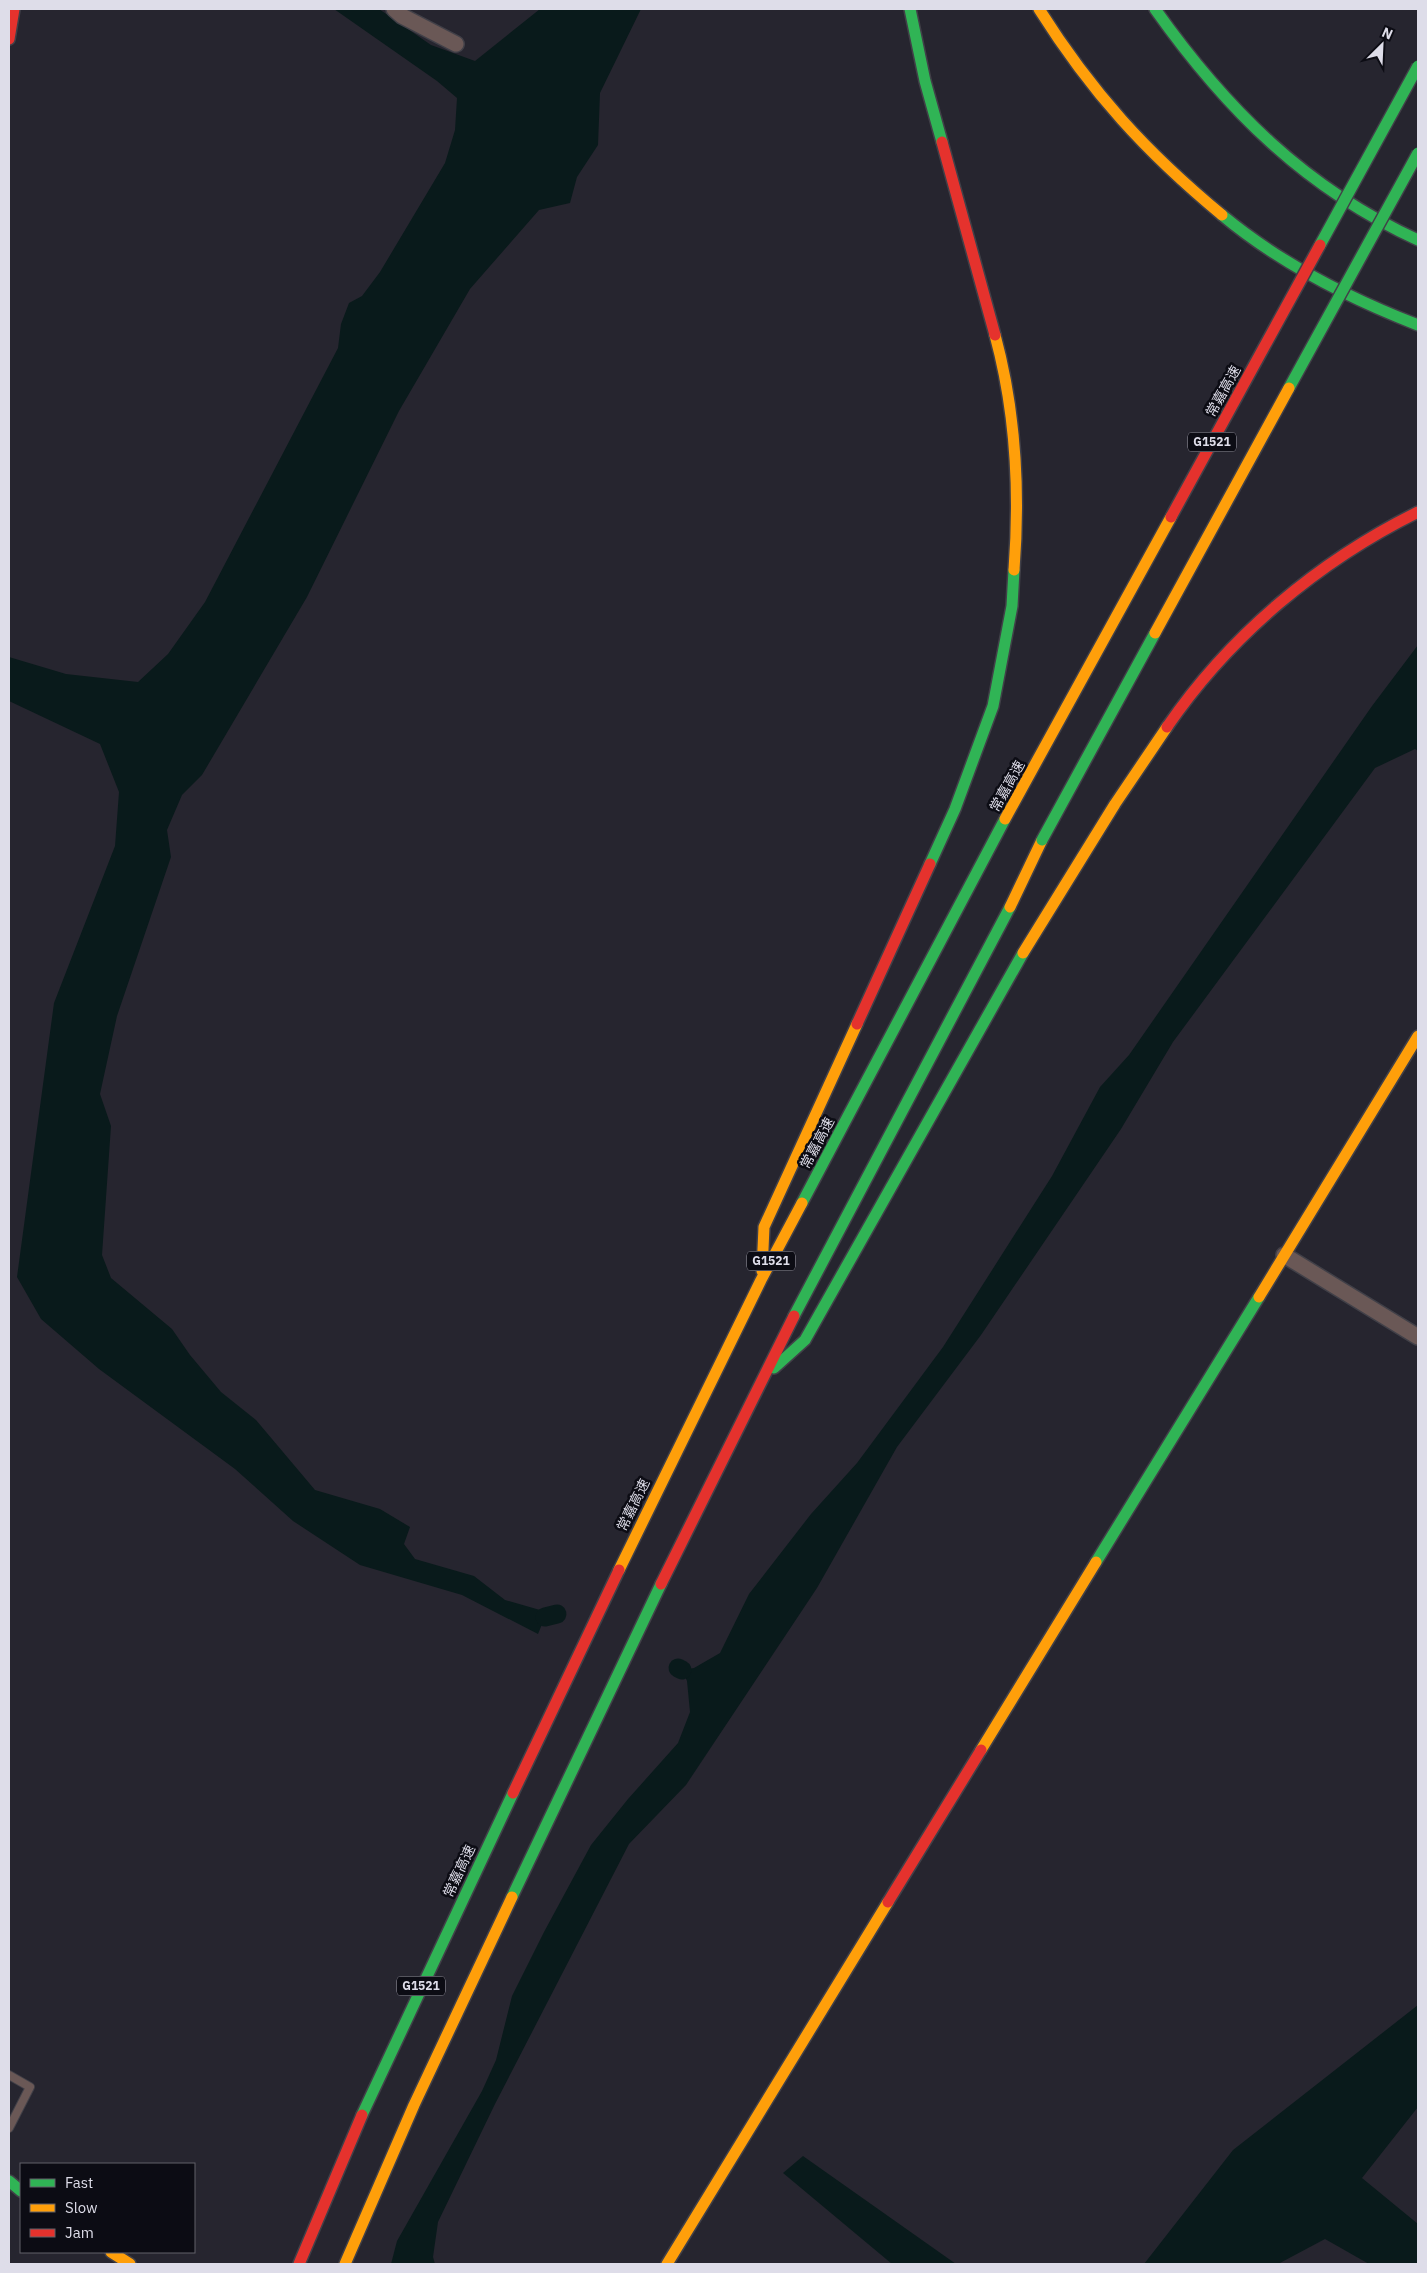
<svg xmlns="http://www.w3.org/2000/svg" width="1427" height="2273" font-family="'IBM Plex Sans','Noto Sans SC',sans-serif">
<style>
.water{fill:#091a1b}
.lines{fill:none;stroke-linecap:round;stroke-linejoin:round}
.canal{stroke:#091a1b;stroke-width:19}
.lane-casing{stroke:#414048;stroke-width:10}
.street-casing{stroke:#414048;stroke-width:18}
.fast-casing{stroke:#414048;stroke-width:14}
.slow-casing{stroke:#414048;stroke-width:14}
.jam-casing{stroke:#414048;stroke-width:14}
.lane{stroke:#6a5856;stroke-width:8}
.street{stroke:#6a5856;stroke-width:15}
.fast{stroke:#30b455;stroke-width:11}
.slow{stroke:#ff9f0a;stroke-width:11}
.jam{stroke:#e5322d;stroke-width:11}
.fast-bridge-casing{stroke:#414048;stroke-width:14;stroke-linecap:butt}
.slow-bridge-casing{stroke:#414048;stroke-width:14;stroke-linecap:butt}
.jam-bridge-casing{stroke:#414048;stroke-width:14;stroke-linecap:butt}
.fast-bridge{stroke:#30b455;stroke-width:11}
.slow-bridge{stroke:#ff9f0a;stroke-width:11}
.jam-bridge{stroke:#e5322d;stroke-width:11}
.labels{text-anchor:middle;stroke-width:5;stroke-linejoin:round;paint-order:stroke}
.shield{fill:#0c0c14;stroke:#9f9ea9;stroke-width:1}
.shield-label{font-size:12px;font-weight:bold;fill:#dedde9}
.street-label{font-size:14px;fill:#dedde9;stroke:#0c0c14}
</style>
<rect width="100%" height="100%" fill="#26252f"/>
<!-- water -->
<g class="water">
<polygon points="334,9 379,9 431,45 475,61 540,9 641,9 600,93 598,145 577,177 570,203 539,210 470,289 399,411 307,597 202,775 182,795 167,830 171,857 117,1016 100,1094 111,1126 102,1255 111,1278 172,1329 190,1355 221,1392 256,1420 315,1490 380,1509 410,1527 404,1544 415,1559 474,1576 505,1600 540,1610 545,1617 538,1634 462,1595 360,1565 293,1521 235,1469 99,1369 41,1319 17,1277 54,1003 115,846 119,792 100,744 9,701 9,657 66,674 138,682 168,654 205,602 338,348 341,324 349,303 362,296 380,272 445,163 455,130 457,98 437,81"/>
<polygon points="1418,645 1418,751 1415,749 1375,768 1173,1042 1121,1129 981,1335 897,1447 817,1588 686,1785 629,1844 495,2104 438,2222 433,2257 435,2264 391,2264 397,2241 482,2091 496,2060 512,1996 544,1932 591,1845 628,1799 678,1743 690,1712 687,1681 682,1670 694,1668 720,1653 749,1594 811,1514 857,1463 943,1347 1052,1176 1100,1087 1129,1055 1372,706"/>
<polygon points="1418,2005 1418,2107 1362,2178 1418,2224 1418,2264 1369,2264 1325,2239 1278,2264 1144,2264 1233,2150"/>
<polygon points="803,2156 956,2264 892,2264 783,2173"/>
</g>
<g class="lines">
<!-- canal -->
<g class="canal">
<polyline points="545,1617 557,1614"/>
<polyline points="678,1668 682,1670"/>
</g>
<defs>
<polyline id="lane" points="9,2075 30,2087 9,2128"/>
<g id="street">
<polyline points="394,9 402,16 456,44"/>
<polyline points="1284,1255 1418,1337"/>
</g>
<g id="fast">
<polyline points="910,9 925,81 942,142"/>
<path d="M 1155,9 C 1226,109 1305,188 1418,240"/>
<path d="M 1222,215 C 1281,264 1348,298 1418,325"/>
<polyline points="930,864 955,809 993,706 1012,606 1014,570"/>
<polyline points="802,1203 1005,819"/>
<polyline points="794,1316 1010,907"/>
<polyline points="774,1368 805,1340 1023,953"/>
<polyline points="1096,1562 1259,1297"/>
<polyline points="512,1897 661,1584"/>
<polyline points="362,2115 513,1793"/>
<polyline points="9,2181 21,2191"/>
</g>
<g id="slow">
<path d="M 1039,9 C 1092,93 1146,152 1222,215"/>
<path d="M 995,335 C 1016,412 1020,491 1014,570"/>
<polyline points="1010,907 1042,840"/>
<polyline points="1023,953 1115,804 1167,727"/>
<polyline points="762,1271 764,1227 857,1024"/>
<polyline points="1259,1297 1418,1036"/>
<polyline points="619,1570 761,1280 802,1203"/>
<polyline points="981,1750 1096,1562"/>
<polyline points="111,2252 130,2264"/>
<polyline points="345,2264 414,2105 512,1897"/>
<polyline points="667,2264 888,1902"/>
</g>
<g id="jam">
<polyline points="9,39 14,9"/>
<polyline points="942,142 995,335"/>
<path d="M 1167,727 C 1230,635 1319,561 1418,512"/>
<polyline points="857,1024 930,864"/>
<polyline points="661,1584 794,1316"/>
<polyline points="513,1793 619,1570"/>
<polyline points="888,1902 981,1750"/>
<polyline points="299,2264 362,2115"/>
</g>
</defs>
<!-- lane casing -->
<use href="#lane" class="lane-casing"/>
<!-- street casing -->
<use href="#street" class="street-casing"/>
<!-- fast casing -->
<use href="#fast" class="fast-casing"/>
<!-- slow casing -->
<use href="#slow" class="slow-casing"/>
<!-- jam casing -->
<use href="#jam" class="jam-casing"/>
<!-- lane -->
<use href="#lane" class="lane"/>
<!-- street -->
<use href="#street" class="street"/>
<!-- fast -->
<use href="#fast" class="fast"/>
<!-- slow -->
<use href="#slow" class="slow"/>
<!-- jam -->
<use href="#jam" class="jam"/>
<defs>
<g id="fast-bridge">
<polyline points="1320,245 1418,66"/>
<polyline points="1289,388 1418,153"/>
<polyline points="1042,840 1155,633"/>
</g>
<g id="slow-bridge">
<polyline points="1155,633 1289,388"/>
<polyline points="1005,819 1171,517"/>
</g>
<polyline id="jam-bridge" points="1171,517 1320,245"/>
</defs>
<!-- fast-bridge casing -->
<use href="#fast-bridge" class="fast-bridge-casing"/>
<!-- slow-bridge casing -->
<use href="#slow-bridge" class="slow-bridge-casing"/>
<!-- jam-bridge casing -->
<use href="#jam-bridge" class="jam-bridge-casing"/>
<!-- fast-bridge -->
<use href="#fast-bridge" class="fast-bridge"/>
<!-- slow-bridge -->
<use href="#slow-bridge" class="slow-bridge"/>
<!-- jam-bridge -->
<use href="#jam-bridge" class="jam-bridge"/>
</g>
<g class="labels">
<!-- shield labels -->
<g class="shield">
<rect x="1188" y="432.5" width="48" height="19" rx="4"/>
<rect x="747" y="1251.5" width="48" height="19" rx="4"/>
<rect x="397" y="1976.5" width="48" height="19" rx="4"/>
</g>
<g class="shield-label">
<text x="1212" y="446">G1521</text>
<text x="771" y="1265">G1521</text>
<text x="421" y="1990">G1521</text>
</g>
<!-- street labels -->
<g class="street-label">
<text transform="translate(1223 391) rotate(-61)" y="5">常嘉高速</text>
<text transform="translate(1007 786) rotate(-61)" y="5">常嘉高速</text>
<text transform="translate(817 1143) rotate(-62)" y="5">常嘉高速</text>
<text transform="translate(633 1505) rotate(-64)" y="5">常嘉高速</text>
<text transform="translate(459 1871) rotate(-65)" y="5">常嘉高速</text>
</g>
</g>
<!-- border -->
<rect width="1427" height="2273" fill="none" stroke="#dedde9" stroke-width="20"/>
<!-- legend -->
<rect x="20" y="2163" width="175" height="90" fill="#0c0c14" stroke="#606069"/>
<rect x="30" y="2179" width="25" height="8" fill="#30b455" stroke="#606069"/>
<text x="65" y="2188" font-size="15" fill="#dedde9">Fast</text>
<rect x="30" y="2204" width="25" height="8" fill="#ff9f0a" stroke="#606069"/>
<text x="65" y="2213" font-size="15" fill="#dedde9">Slow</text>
<rect x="30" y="2229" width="25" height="8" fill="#e5322d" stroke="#606069"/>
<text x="65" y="2238" font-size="15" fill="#dedde9">Jam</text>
<!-- north arrow -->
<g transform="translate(1382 45) rotate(24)" stroke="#0c0c14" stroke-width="4" paint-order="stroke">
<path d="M0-4L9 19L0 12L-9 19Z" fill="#dedde9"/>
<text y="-8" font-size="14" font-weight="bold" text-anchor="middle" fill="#dedde9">N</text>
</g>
</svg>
